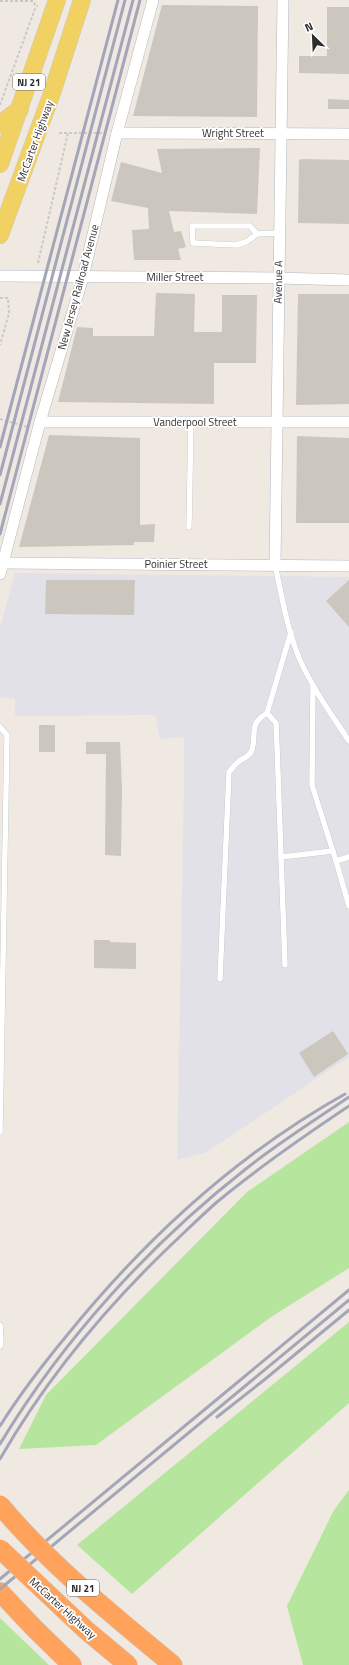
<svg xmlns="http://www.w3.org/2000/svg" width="349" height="1665" font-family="'Titillium Web',sans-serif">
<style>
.industrial{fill:#e3e1e8}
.green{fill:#b6e59e}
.building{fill:#cbc7bf}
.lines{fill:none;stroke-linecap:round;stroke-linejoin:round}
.lane-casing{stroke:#b4b7c1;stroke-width:6}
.street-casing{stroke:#b4b7c1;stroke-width:12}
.primary-casing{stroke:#c9c9c9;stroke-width:18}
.highway-casing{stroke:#c9c9c9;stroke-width:20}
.path{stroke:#c9c9c9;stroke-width:2;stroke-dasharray:3 2;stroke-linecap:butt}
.lane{stroke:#fff;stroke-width:5.5}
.street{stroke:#fff;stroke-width:11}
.primary{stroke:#f2d163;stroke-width:17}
.highway{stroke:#ffa35c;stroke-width:19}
.rail{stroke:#a3a6b8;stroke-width:3}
.highway-bridge-casing{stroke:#c9c9c9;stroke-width:20;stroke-linecap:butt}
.highway-bridge{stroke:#ffa35c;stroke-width:19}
.labels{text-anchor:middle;stroke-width:3.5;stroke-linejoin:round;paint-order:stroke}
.shield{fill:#fff;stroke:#6d6d6d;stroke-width:1}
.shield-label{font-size:10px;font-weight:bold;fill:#2e2e2e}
.street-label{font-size:11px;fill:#2e2e2e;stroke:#fff}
</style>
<rect width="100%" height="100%" fill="#efe9e1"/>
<!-- industrial -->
<polygon class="industrial" points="15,573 349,577 349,1057 207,1152 177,1160 184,785 184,737 160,739 155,715 15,716 15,699 0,697 0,628"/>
<!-- green -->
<g class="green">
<polygon points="349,1122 349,1268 271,1317 96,1445 19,1449 46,1395 247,1192"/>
<polygon points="349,1322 349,1403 132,1594 77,1545"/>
<polygon points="349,1490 349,1665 303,1665 287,1606 334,1510"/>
<polygon points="0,1618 49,1665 0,1665"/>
</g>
<!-- building -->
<g class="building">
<polygon points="162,5 258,6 257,117 133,116"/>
<polygon points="327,7 349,7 349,74 299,73 299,56 327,56"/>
<polygon points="328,99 349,100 349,109 328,109"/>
<polygon points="260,148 257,214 169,211 174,232 181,231 186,247 178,249 181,260 134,260 132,230 149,229 148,208 111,201 121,162 162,173 157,149"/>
<polygon points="303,159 349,160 349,224 298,223 299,160"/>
<polygon points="156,293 195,294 194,332 222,332 222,295 257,295 256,363 214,363 214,404 58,402 77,327 93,328 93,336 154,336"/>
<polygon points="298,294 349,294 349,404 296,405"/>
<polygon points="49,435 140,438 140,525 155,524 154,542 134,542 134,545 19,547"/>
<polygon points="297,436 349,438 349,523 296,523"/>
<polygon points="46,580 135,580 134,615 45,614"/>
<polygon points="349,580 349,627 326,601"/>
<rect x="39" y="725" width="16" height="27"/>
<polygon points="86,742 120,742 122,789 121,856 105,855 106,754 86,754"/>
<polygon points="94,940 110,940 110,942 136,943 136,969 94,968"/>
<polygon points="333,1031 348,1054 314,1077 299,1053"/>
</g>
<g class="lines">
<defs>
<g id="lane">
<polyline points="257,234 250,226 192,226 193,243 236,245 246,242 257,234 279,233"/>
<polyline points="189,527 191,422"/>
<path d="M 275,565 C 282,596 287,630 300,660 C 313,689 332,715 349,741"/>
<polyline points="313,686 312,785 336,861 349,857"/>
<polyline points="0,727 7,735 0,1132"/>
<polyline points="281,857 333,851"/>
<polyline points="336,861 349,906"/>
<polyline points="285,965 277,746 276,723 267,713 291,632"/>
<path d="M 220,979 L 229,772 C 232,769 235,764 238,762 C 243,758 250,757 252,750 C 257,732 248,725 267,713"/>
<polyline points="0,1325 1,1342 0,1346"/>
</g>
<g id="street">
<polyline points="117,133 349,134"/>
<polyline points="0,276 278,278 349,280"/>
<polyline points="40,422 349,422"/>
<polyline points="3,563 349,566"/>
<polyline points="275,565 283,0"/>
<polyline points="0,574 40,422 83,277 117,133 153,0"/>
</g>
<g id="primary">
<polyline points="0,124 20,109"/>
<polyline points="0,164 57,0"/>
<polyline points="0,235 52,93 82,0"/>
</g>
<polyline id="highway" points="0,1592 34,1628 72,1665"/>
</defs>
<!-- lane casing -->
<use href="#lane" class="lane-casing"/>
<!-- street casing -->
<use href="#street" class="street-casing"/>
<!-- primary casing -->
<use href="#primary" class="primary-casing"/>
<!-- highway casing -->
<use href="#highway" class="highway-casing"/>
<!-- path -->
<g class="path">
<polyline points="0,1 33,1 36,6 38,6"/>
<polyline points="0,105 36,6"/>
<polyline points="59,133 106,133"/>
<polyline points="38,263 68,133"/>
<polyline points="0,298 8,298 9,313 0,345"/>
<polyline points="0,419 27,427"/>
</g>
<!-- lane -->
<use href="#lane" class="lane"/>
<!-- street -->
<use href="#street" class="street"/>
<!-- primary -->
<use href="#primary" class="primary"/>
<!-- highway -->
<use href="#highway" class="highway"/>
<!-- rail -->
<g class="rail">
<polyline points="0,447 118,0"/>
<polyline points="0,475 125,0"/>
<polyline points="0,504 133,0"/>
<polyline points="0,534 140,0"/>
<polyline points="217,1417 264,1380 349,1310"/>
<path d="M 0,1426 C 20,1394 44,1363 68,1334 C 146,1238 238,1154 345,1094"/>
<path d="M 0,1444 C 64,1338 150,1244 247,1168 C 280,1142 315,1120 349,1097"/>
<path d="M 0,1459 C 46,1379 104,1309 171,1245 C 186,1231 201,1216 217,1202 C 259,1167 304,1136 349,1106"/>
<polyline points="0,1579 349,1290"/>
<polyline points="0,1589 349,1300"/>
</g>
<defs>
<g id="highway-bridge">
<path d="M 0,1505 C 50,1565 113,1615 173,1665"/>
<polyline points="0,1549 86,1630 128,1665"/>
</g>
</defs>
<!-- highway-bridge casing -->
<use href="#highway-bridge" class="highway-bridge-casing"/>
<!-- highway-bridge -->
<use href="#highway-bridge" class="highway-bridge"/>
</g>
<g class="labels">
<!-- shield labels -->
<g class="shield">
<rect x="13" y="74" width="32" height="16" rx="3"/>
<rect x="67" y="1580" width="32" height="16" rx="3"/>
</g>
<g class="shield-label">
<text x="29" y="86">NJ 21</text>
<text x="83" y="1592">NJ 21</text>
</g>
<!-- street labels -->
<g class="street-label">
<text x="233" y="137">Wright Street</text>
<text transform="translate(35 141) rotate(-70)" y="4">McCarter Highway</text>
<text x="175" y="281">Miller Street</text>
<text transform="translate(278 282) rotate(-89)" y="4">Avenue A</text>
<text transform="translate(78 287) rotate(-75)" y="4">New Jersey Railroad Avenue</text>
<text x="195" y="426">Vanderpool Street</text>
<text x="176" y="568">Poinier Street</text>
<text transform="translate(63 1608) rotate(42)" y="4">McCarter Highway</text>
</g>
</g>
<!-- north arrow -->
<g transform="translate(313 36) rotate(336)" stroke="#ffffff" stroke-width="3" paint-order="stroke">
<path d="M0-3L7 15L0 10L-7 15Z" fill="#2e2e2e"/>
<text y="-6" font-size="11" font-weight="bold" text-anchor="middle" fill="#2e2e2e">N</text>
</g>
</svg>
